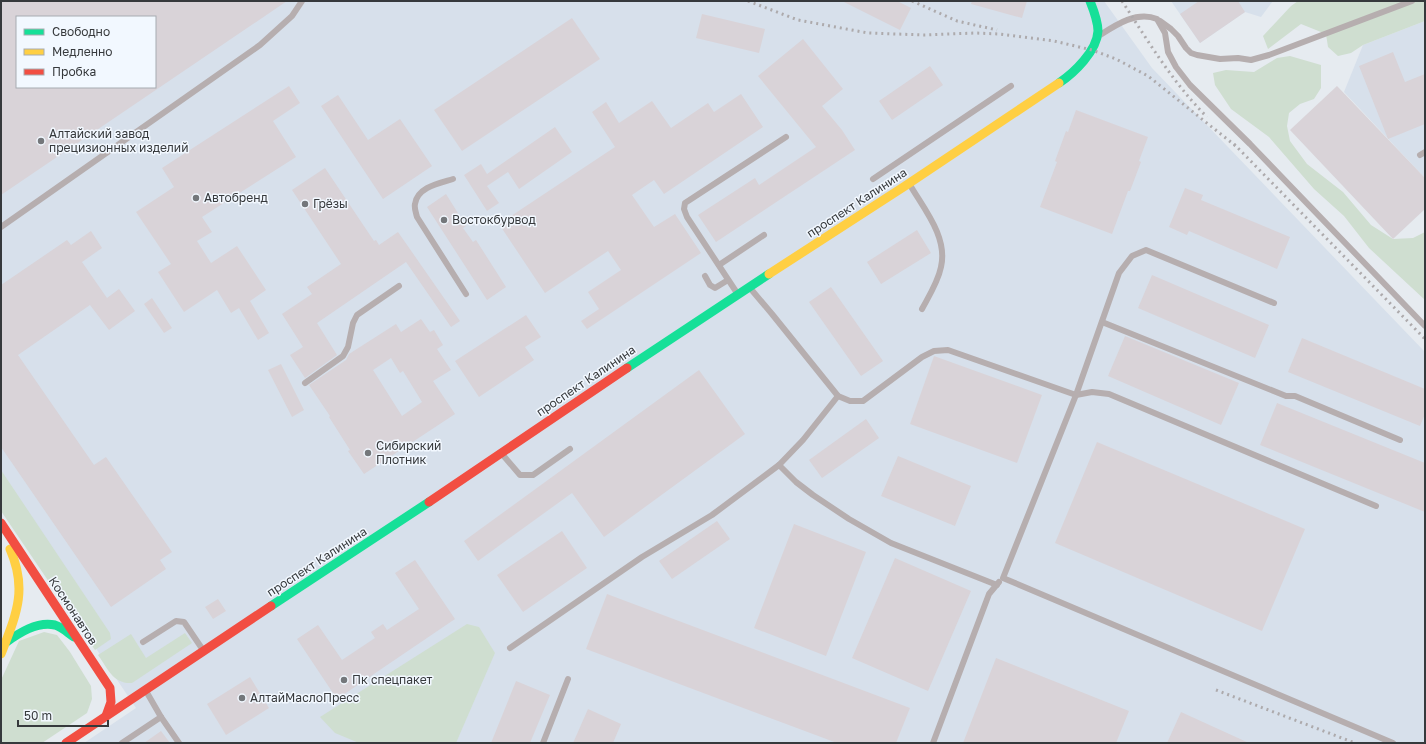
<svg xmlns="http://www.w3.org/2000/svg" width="1426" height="744" font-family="'Golos Text',sans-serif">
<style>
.built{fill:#d7e0eb;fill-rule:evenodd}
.green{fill:#cfded0}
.building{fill:#d9d3d8;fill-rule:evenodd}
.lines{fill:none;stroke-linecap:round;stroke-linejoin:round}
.lane{stroke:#b6aeaf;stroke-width:6}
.fast{stroke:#16e098;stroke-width:9}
.slow{stroke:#ffcf43;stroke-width:9}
.jam{stroke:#f24e42;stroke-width:9}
.rail{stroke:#adaaac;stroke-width:3;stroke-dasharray:2 4;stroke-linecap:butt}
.poi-dot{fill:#74777b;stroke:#f2f8ff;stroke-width:1.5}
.labels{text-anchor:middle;stroke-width:3;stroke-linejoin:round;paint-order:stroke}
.poi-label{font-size:12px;fill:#36393c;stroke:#f2f8ff;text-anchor:start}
.street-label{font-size:12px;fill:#36393c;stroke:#f2f8ff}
</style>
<rect width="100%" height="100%" fill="#e6ebf0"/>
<!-- built -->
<g class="built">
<path d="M 1,1 L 1104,1 L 1152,68 L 1425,352 L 1425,743 L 84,743 L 136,708 L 1,507 ZM 17,17 L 155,17 L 155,87 L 17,87 Z"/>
<polygon points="1171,1 1273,1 1261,17 1245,12 1200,43"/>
<polygon points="1425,21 1425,178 1344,92 1363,45"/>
</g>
<!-- green -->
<g class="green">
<polygon points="1298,1 1425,1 1425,21 1363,45 1351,53 1338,56 1328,47 1326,34 1301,24 1268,49 1263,36 1291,6"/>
<polygon points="1290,56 1321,65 1321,88 1314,99 1300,104 1289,113 1287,126 1290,141 1307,164 1343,192 1371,225 1393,239 1413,238 1425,232 1425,300 1369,248 1344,216 1314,189 1269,137 1231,109 1215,85 1213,73 1226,70 1254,72 1277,58"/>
<polygon points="1,470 110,633 111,639 95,650 1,511"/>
<polygon points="467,624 479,627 495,653 456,743 359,743 335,733 320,717"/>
<polygon points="44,632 57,635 70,652 91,686 92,699 87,713 42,743 1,743 1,680 19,641"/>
<path d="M 185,633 L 192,643 L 132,683 C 113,684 108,669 98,655 L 131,634 L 146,658 Z"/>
</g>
<!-- building -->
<g class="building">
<path d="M 1,1 L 287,1 L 1,195 ZM 17,17 L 155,17 L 155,87 L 17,87 Z"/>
<polygon points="842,1 897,1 911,8 900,30"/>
<polygon points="972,1 1027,1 1022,18 971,4"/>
<polygon points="1199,1 1238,1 1245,12 1200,43 1180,14"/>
<polygon points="702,14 765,29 759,53 696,38"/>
<polygon points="572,18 600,59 462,151 434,110"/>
<polygon points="803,39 843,89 822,106 842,130 855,150 716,242 698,215 755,178 759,185 816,147 758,76"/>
<polygon points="1393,52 1405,82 1425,74 1425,124 1388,139 1359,66"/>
<polygon points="930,66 943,85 892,120 879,101"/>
<polygon points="289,86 300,103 273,121 296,157 202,217 212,232 197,241 211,263 237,246 266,290 250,301 269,333 258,340 239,308 231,313 217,290 184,312 158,272 171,264 136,212 174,187 162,168"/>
<polygon points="1337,86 1425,178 1425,209 1393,239 1290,130"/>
<polygon points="741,94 763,127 664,194 654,180 632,195 654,227 675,214 701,253 587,329 581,321 599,309 588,292 621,270 608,251 545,293 499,224 615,147 592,112 606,102 619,123 652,101 671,128 708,103 714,112"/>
<polygon points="338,95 368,140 400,119 432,166 383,199 321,106"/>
<polygon points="1076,110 1148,137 1139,161 1141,162 1130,191 1128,191 1112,234 1040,207 1057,162 1055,161 1066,131 1068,132"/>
<polygon points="555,127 572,152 519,189 508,172 487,186 499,203 487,211 464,175 481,164 487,174"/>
<polygon points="325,168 374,241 376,240 379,245 398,232 460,321 451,327 406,262 317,323 337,355 305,378 290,355 303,347 282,314 312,294 307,287 341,264 292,190"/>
<polygon points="1185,188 1203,195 1201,200 1290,237 1277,269 1189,231 1187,235 1169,227"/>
<polygon points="446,194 466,226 463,228 473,242 476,240 506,287 487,300 427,207"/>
<polygon points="917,230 931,253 881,284 867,262"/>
<polygon points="91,231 102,248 82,262 107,298 119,289 135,311 109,330 90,305 18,355 94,465 106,457 172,552 160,560 166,569 111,607 1,447 1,285 67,240 71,245"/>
<polygon points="1152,275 1269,325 1255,358 1138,308"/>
<polygon points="831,287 883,361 861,376 809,302"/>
<polygon points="152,298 172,328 164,333 144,304"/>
<polygon points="526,315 541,337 525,347 534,360 479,397 455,361"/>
<path d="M 421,319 L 430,332 L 434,330 L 443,345 L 437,349 L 451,370 L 433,381 L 455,414 L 364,474 L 348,451 L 350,450 L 329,417 L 330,416 L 309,385 L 346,360 L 349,354 L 396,324 L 401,332 ZM 391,358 L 400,373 L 403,371 L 422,402 L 402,416 L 373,370 Z"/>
<polygon points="1125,336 1239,383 1221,425 1108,376"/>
<polygon points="1302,338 1425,389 1425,414 1420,426 1288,372"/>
<polygon points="934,356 1042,395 1017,463 910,424"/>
<polygon points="281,364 304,410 292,417 268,370"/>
<polygon points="699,370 745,434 604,537 572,493 478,561 464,541"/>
<polygon points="1277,403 1425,463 1425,512 1260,445"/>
<polygon points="866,419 879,438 822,478 809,460"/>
<polygon points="1097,442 1305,529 1262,631 1055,543"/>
<polygon points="898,456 971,486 955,526 881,496"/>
<polygon points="717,521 730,539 672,579 659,561"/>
<polygon points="794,524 866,552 826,656 754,628"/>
<polygon points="562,531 587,568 523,612 497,575"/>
<polygon points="895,558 971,591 928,691 852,658"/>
<polygon points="415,560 455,619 337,699 297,639 318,625 342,660 375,638 371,632 383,624 387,630 419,609 395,573"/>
<polygon points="607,594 910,708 896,743 837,743 586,649"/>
<polygon points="218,599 226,611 213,619 205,607"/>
<polygon points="996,658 1129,711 1116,743 963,743"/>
<polygon points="250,677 269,708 226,735 207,704"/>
<polygon points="516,681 550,695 530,743 491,743"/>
<polygon points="588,709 621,724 613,743 573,743"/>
<polygon points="1181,712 1249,743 1167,743"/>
<polygon points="161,731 170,743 144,743"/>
</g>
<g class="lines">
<!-- lane -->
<g class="lane">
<polyline points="1160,21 1171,29 1178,36 1186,48 1191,53 1197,55 1220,59 1238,58 1251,60 1269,55 1412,1"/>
<path d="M 1100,35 C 1117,24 1137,11 1157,19 L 1165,33 L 1168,52 L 1176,67 L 1190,85 L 1250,144 L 1425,326"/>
<polyline points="1420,155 1425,152"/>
<path d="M 453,179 C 440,183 417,187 415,204 C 414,208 416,213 417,217 L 466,294"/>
<polyline points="873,179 1011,86"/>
<path d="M 910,185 C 924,209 948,237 941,267 C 938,282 929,296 922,309"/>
<polyline points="1,227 260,45 292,16 302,1"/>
<polyline points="719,265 764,235"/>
<polyline points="705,276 710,285 715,288 728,280"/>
<polyline points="750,288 772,314 838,396 850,401 863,401 922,357 934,351 948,350 1076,395 1092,392 1109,394 1376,506"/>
<polyline points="737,293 687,217 684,209 685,203 786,137"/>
<polyline points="1274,303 1146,250 1132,256 1119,273 1076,395 1003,578 1393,743"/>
<polyline points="1102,322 1286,396 1295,396 1400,440"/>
<polyline points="305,383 343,356 348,347 353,323 357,315 399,286"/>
<polyline points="502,454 520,475 533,475 570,449"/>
<polyline points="779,465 796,482 813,495 849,519 891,543 997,585"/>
<polyline points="143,642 176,621 184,622 203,650"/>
<polyline points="510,648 642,557 712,515 779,465 803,440 838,396"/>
<polyline points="146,691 161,717 179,743"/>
<polyline points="122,743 161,717"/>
<polyline points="543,743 568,679"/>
<polyline points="933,743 989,594 999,582"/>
</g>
<!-- fast -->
<g class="fast">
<path d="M 1059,83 C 1074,73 1097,51 1098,31 C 1098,21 1094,11 1090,1"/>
<polyline points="627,368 769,274"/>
<polyline points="271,606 429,502"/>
<path d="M 5,643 C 19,633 37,621 55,625 C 62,627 68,633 74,637"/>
</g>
<!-- slow -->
<g class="slow">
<polyline points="769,274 905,186 1059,83"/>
<path d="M 1,654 C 16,615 28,590 10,549"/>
</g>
<!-- jam -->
<g class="jam">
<polyline points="429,502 627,368"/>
<polyline points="1,523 110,688 111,702 106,716"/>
<polyline points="66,743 271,606"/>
</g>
<!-- rail -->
<g class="rail">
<polyline points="748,1 798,20 868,33 924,35 975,33 999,34 1054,41 1092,50 1116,59 1148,76 1237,147"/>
<polyline points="912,1 957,21 997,30"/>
<path d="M 1122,1 C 1148,41 1173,83 1207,117"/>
<polyline points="1234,144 1425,339"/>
<polyline points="1216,690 1355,743"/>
</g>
</g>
<!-- markers -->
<g class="poi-dot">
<circle cx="41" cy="141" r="4"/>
<circle cx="196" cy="198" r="4"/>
<circle cx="305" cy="204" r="4"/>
<circle cx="444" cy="220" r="4"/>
<circle cx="368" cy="453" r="4"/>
<circle cx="344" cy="680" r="4"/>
<circle cx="242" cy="698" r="4"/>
</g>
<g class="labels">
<!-- poi labels -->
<g class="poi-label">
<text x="49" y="138">Алтайский завод<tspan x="49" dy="14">прецизионных изделий</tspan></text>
<text x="204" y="202">Автобренд</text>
<text x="313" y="208">Грёзы</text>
<text x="452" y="224">Востокбурвод</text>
<text x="376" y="450">Сибирский<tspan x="376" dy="14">Плотник</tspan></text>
<text x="352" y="684">Пк спецпакет</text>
<text x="250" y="702">АлтайМаслоПресс</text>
</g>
<!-- street labels -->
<g class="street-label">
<text transform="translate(857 203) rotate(-33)" y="4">проспект Калинина</text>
<text transform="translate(586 381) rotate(-34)" y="4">проспект Калинина</text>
<text transform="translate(317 562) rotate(-33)" y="4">проспект Калинина</text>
<text transform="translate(73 611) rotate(57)" y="4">Космонавтов</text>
</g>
</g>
<!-- border -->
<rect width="1426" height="744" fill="none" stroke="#36393c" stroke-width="4"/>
<!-- legend -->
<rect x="16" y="16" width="140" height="72" fill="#f2f8ff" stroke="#a7acb1"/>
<rect x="24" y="29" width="20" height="6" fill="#16e098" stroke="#a7acb1"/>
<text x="52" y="36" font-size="12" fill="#36393c">Свободно</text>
<rect x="24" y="49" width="20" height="6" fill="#ffcf43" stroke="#a7acb1"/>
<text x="52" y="56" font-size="12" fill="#36393c">Медленно</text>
<rect x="24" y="69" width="20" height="6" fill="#f24e42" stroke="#a7acb1"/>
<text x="52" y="76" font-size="12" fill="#36393c">Пробка</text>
<!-- scale -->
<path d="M18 720v6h90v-6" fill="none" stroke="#36393c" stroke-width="2"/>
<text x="24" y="720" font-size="12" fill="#36393c" stroke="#f2f8ff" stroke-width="3" paint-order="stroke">50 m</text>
</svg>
